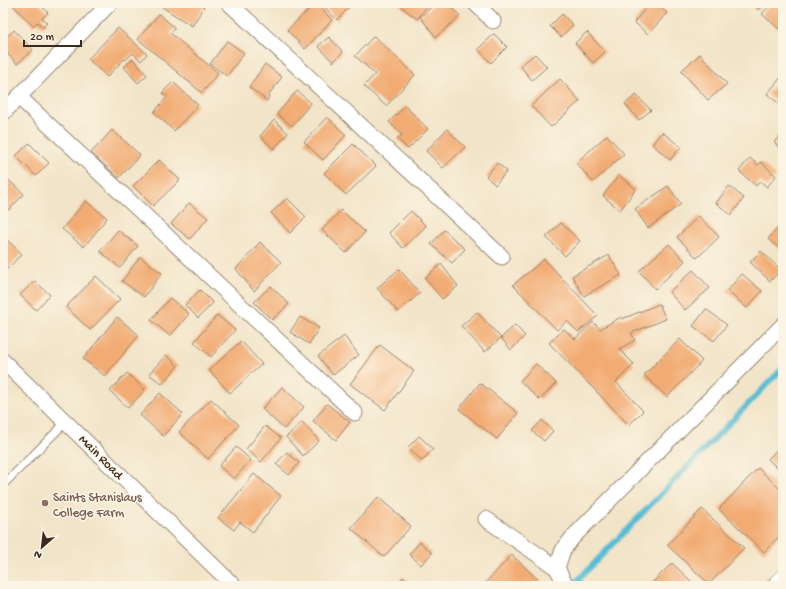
<svg xmlns="http://www.w3.org/2000/svg" width="786" height="589" font-family="'Gochi Hand',sans-serif">
<style>
.lines{fill:none;stroke-linecap:round;stroke-linejoin:round}
.stream{stroke:#56bdd3;stroke-width:5.5}
.building{fill:#f2ac73}
.lane-casing{stroke:#968773;stroke-width:9}
.street-casing{stroke:#968773;stroke-width:17}
.lane{stroke:#fff;stroke-width:7}
.street{stroke:#fff;stroke-width:15}
.education-dot{fill:#8d6e63;stroke:#fcf5e5;stroke-width:1.5}
.labels{text-anchor:middle;stroke-width:3;stroke-linejoin:round;paint-order:stroke}
.street-label{font-size:13px;fill:#3b2a1e;stroke:#fcf5e5}
.education-label{font-size:13px;fill:#785e54;stroke:#fcf5e5;text-anchor:start}
</style>
<rect width="100%" height="100%" fill="#fcf5e5"/>
<filter id="ink" filterUnits="userSpaceOnUse"><feTurbulence type="fractalNoise" baseFrequency=".025" numOctaves="2"/><feDisplacementMap in="SourceGraphic" scale="8" xChannelSelector="R" yChannelSelector="G"/><feConvolveMatrix kernelMatrix="1 2 1 2 8 2 1 2 1" color-interpolation-filters="sRGB"/></filter>
<filter id="wash" filterUnits="userSpaceOnUse"><feTurbulence type="fractalNoise" baseFrequency=".012" numOctaves="4" result="noise"/><feDisplacementMap in="SourceGraphic" scale="16" xChannelSelector="R" yChannelSelector="G"/><feGaussianBlur stdDeviation="0.9" result="paint"/><feColorMatrix in="noise" values="0 0 0 0 0 0 0 0 0 0 0 0 0 0 0 0 0 1.4 0 .05"/><feComposite in="paint" operator="in"/></filter>
<g filter="url(#wash)">
<rect width="100%" height="100%" fill="#f2e4c8"/>
<g class="lines">
<!-- stream -->
<g class="stream">
<polyline points="578,580 584,586"/>
<polyline points="572,586 783,368"/>
</g>
</g>
<g id="blocks">
<!-- building -->
<g class="building">
<polygon points="11,3 39,3 48,13 42,18 47,23 43,27 38,22 33,26"/>
<polygon points="165,3 199,3 204,7 192,26 162,7"/>
<polygon points="316,3 332,20 305,49 287,30"/>
<polygon points="321,3 349,3 351,5 337,20"/>
<polygon points="397,3 430,3 417,19"/>
<polygon points="436,3 448,3 460,16 436,37 420,17"/>
<polygon points="650,3 655,3 667,13 648,34 634,22"/>
<polygon points="751,3 765,3 758,10"/>
<polygon points="772,3 783,3 783,25 779,29 762,14"/>
<polygon points="159,14 175,28 170,33 218,73 202,93 138,39"/>
<polygon points="562,14 573,25 561,37 550,26"/>
<polygon points="118,28 147,54 141,61 133,53 125,60 124,59 107,77 88,59"/>
<polygon points="14,30 33,50 17,64 3,49 3,40"/>
<polygon points="587,32 605,52 593,63 575,43"/>
<polygon points="494,34 507,47 491,63 478,49"/>
<polygon points="374,36 415,75 386,106 364,86 375,74 355,56"/>
<polygon points="329,37 343,52 333,62 318,46"/>
<polygon points="227,41 244,53 227,76 210,64"/>
<polygon points="535,54 547,67 532,80 520,66"/>
<polygon points="700,54 727,84 708,100 681,71"/>
<polygon points="133,59 147,75 138,83 124,67"/>
<polygon points="265,64 282,77 270,93 267,101 249,87"/>
<polygon points="783,75 783,107 767,94"/>
<polygon points="560,79 580,101 551,127 531,106"/>
<polygon points="173,82 198,105 174,131 154,112 167,97 162,93"/>
<polygon points="297,91 311,103 292,126 277,114"/>
<polygon points="636,95 651,110 639,120 625,104"/>
<polygon points="405,106 428,129 408,149 397,139 402,135 389,122"/>
<polygon points="327,117 346,135 323,160 304,142"/>
<polygon points="274,120 288,133 274,149 260,136"/>
<polygon points="447,129 465,147 443,168 426,151"/>
<polygon points="112,130 140,155 119,178 91,153"/>
<polygon points="662,132 681,147 670,160 652,144"/>
<polygon points="783,133 783,152 774,142"/>
<polygon points="607,135 624,154 593,182 576,163"/>
<polygon points="29,143 49,163 36,176 16,156"/>
<polygon points="353,144 376,166 346,195 324,173"/>
<polygon points="750,158 758,165 761,162 776,176 767,187 760,181 756,186 739,171"/>
<polygon points="159,160 180,180 153,206 133,186"/>
<polygon points="497,163 507,171 495,185 486,176"/>
<polygon points="3,175 24,194 9,210 3,205"/>
<polygon points="619,175 636,189 620,210 603,196"/>
<polygon points="668,186 681,204 648,228 635,209"/>
<polygon points="729,186 744,198 731,215 716,203"/>
<polygon points="287,198 306,217 290,233 271,213"/>
<polygon points="86,201 107,218 84,247 62,229"/>
<polygon points="189,203 208,218 190,239 171,224"/>
<polygon points="341,210 365,232 346,253 322,230"/>
<polygon points="411,211 426,226 403,248 389,233"/>
<polygon points="699,216 719,237 697,258 677,237"/>
<polygon points="561,223 580,241 565,256 546,237"/>
<polygon points="783,223 783,252 768,239"/>
<polygon points="118,230 138,246 120,268 100,251"/>
<polygon points="444,230 465,249 452,263 431,244"/>
<polygon points="6,239 22,254 6,270 3,267 3,243"/>
<polygon points="260,242 281,262 254,291 236,269"/>
<polygon points="669,244 685,261 655,289 639,271"/>
<polygon points="761,251 781,270 770,281 750,262"/>
<polygon points="609,255 621,275 584,296 572,276"/>
<polygon points="140,257 162,273 144,297 122,281"/>
<polygon points="544,259 598,316 578,332 567,321 557,330 513,285"/>
<polygon points="441,264 458,286 442,299 425,278"/>
<polygon points="399,269 420,293 398,312 377,288"/>
<polygon points="693,270 710,288 685,310 669,292"/>
<polygon points="742,274 762,291 747,308 727,291"/>
<polygon points="96,276 120,299 90,330 66,307"/>
<polygon points="35,281 50,295 36,310 20,295"/>
<polygon points="271,286 289,304 272,320 254,302"/>
<polygon points="200,290 213,303 198,318 185,305"/>
<polygon points="170,298 189,314 170,336 151,320"/>
<polygon points="659,304 666,319 631,333 635,340 619,349 634,364 616,382 643,411 629,425 549,343 564,329 575,339 593,322 600,329 621,317 622,319"/>
<polygon points="706,309 727,325 714,341 693,326"/>
<polygon points="477,312 501,338 515,325 525,336 511,350 501,338 485,352 461,326"/>
<polygon points="217,315 235,330 211,357 194,342"/>
<polygon points="117,317 139,335 105,376 83,359"/>
<polygon points="300,317 319,328 309,344 290,332"/>
<polygon points="344,336 359,355 333,375 318,356"/>
<polygon points="680,339 702,361 667,397 644,375"/>
<polygon points="241,341 262,364 230,393 209,370"/>
<polygon points="380,345 414,371 385,410 350,384"/>
<polygon points="166,355 178,366 162,384 149,374"/>
<polygon points="536,364 556,383 540,400 520,381"/>
<polygon points="127,373 145,390 128,408 110,391"/>
<polygon points="480,383 518,413 497,439 459,409"/>
<polygon points="282,387 304,407 284,429 262,409"/>
<polygon points="160,393 183,414 163,436 140,415"/>
<polygon points="211,399 239,425 208,459 179,432"/>
<polygon points="327,404 350,422 336,440 313,421"/>
<polygon points="542,420 553,431 544,441 532,431"/>
<polygon points="302,422 319,441 303,456 286,437"/>
<polygon points="265,426 281,438 261,462 246,449"/>
<polygon points="419,436 433,449 422,461 408,447"/>
<polygon points="783,443 783,474 768,459"/>
<polygon points="236,447 251,460 234,479 219,466"/>
<polygon points="287,452 299,463 289,475 276,464"/>
<polygon points="758,468 783,492 783,532 764,552 719,509"/>
<polygon points="254,474 281,496 253,532 240,522 234,530 218,518"/>
<polygon points="378,497 411,526 384,557 351,528"/>
<polygon points="702,509 744,548 709,584 667,545"/>
<polygon points="420,542 432,553 421,565 409,554"/>
<polygon points="512,555 544,585 543,586 482,586"/>
<polygon points="672,563 696,586 649,586"/>
<polygon points="403,577 414,586 396,586"/>
</g>
</g>
</g>
<g filter="url(#ink)">
<use href="#blocks" fill-opacity="0" stroke="#968773" stroke-width="1"/>
<g class="lines">
<defs>
<polyline id="lane" points="3,485 67,421"/>
<g id="street">
<polyline points="229,3 502,257"/>
<polyline points="475,3 493,21"/>
<polyline points="19,97 355,413"/>
<polyline points="3,113 110,3"/>
<polyline points="3,361 234,586"/>
<polyline points="486,519 557,568"/>
<polyline points="566,586 557,568 563,550 573,537 783,325"/>
<polyline points="774,586 783,577"/>
</g>
</defs>
<!-- lane casing -->
<use href="#lane" class="lane-casing"/>
<!-- street casing -->
<use href="#street" class="street-casing"/>
<!-- lane -->
<use href="#lane" class="lane"/>
<!-- street -->
<use href="#street" class="street"/>
</g>
</g>
<!-- markers -->
<circle class="education-dot" cx="45" cy="503" r="4"/>
<g class="labels">
<!-- street labels -->
<g class="street-label">
<text transform="translate(102 456) rotate(45)" y="5">Main Road</text>
</g>
<!-- education labels -->
<g class="education-label">
<text x="53" y="501">Saints Stanislaus<tspan x="53" dy="15">College Farm</tspan></text>
</g>
</g>
<!-- margin -->
<rect width="786" height="589" fill="none" stroke="#fcf5e5" stroke-width="16"/>
<!-- north arrow -->
<g transform="translate(42 547) rotate(208)" stroke="#fcf5e5" stroke-width="3" paint-order="stroke">
<path d="M0-3L7 15L0 10L-7 15Z" fill="#3b2a1e"/>
<text y="-6" font-size="11" font-weight="bold" text-anchor="middle" fill="#3b2a1e">N</text>
</g>
<!-- scale -->
<path d="M24 40v6h57v-6" fill="none" stroke="#3b2a1e" stroke-width="2"/>
<text x="30" y="40" font-size="12" fill="#3b2a1e" stroke="#fcf5e5" stroke-width="3" paint-order="stroke">20 m</text>
</svg>
